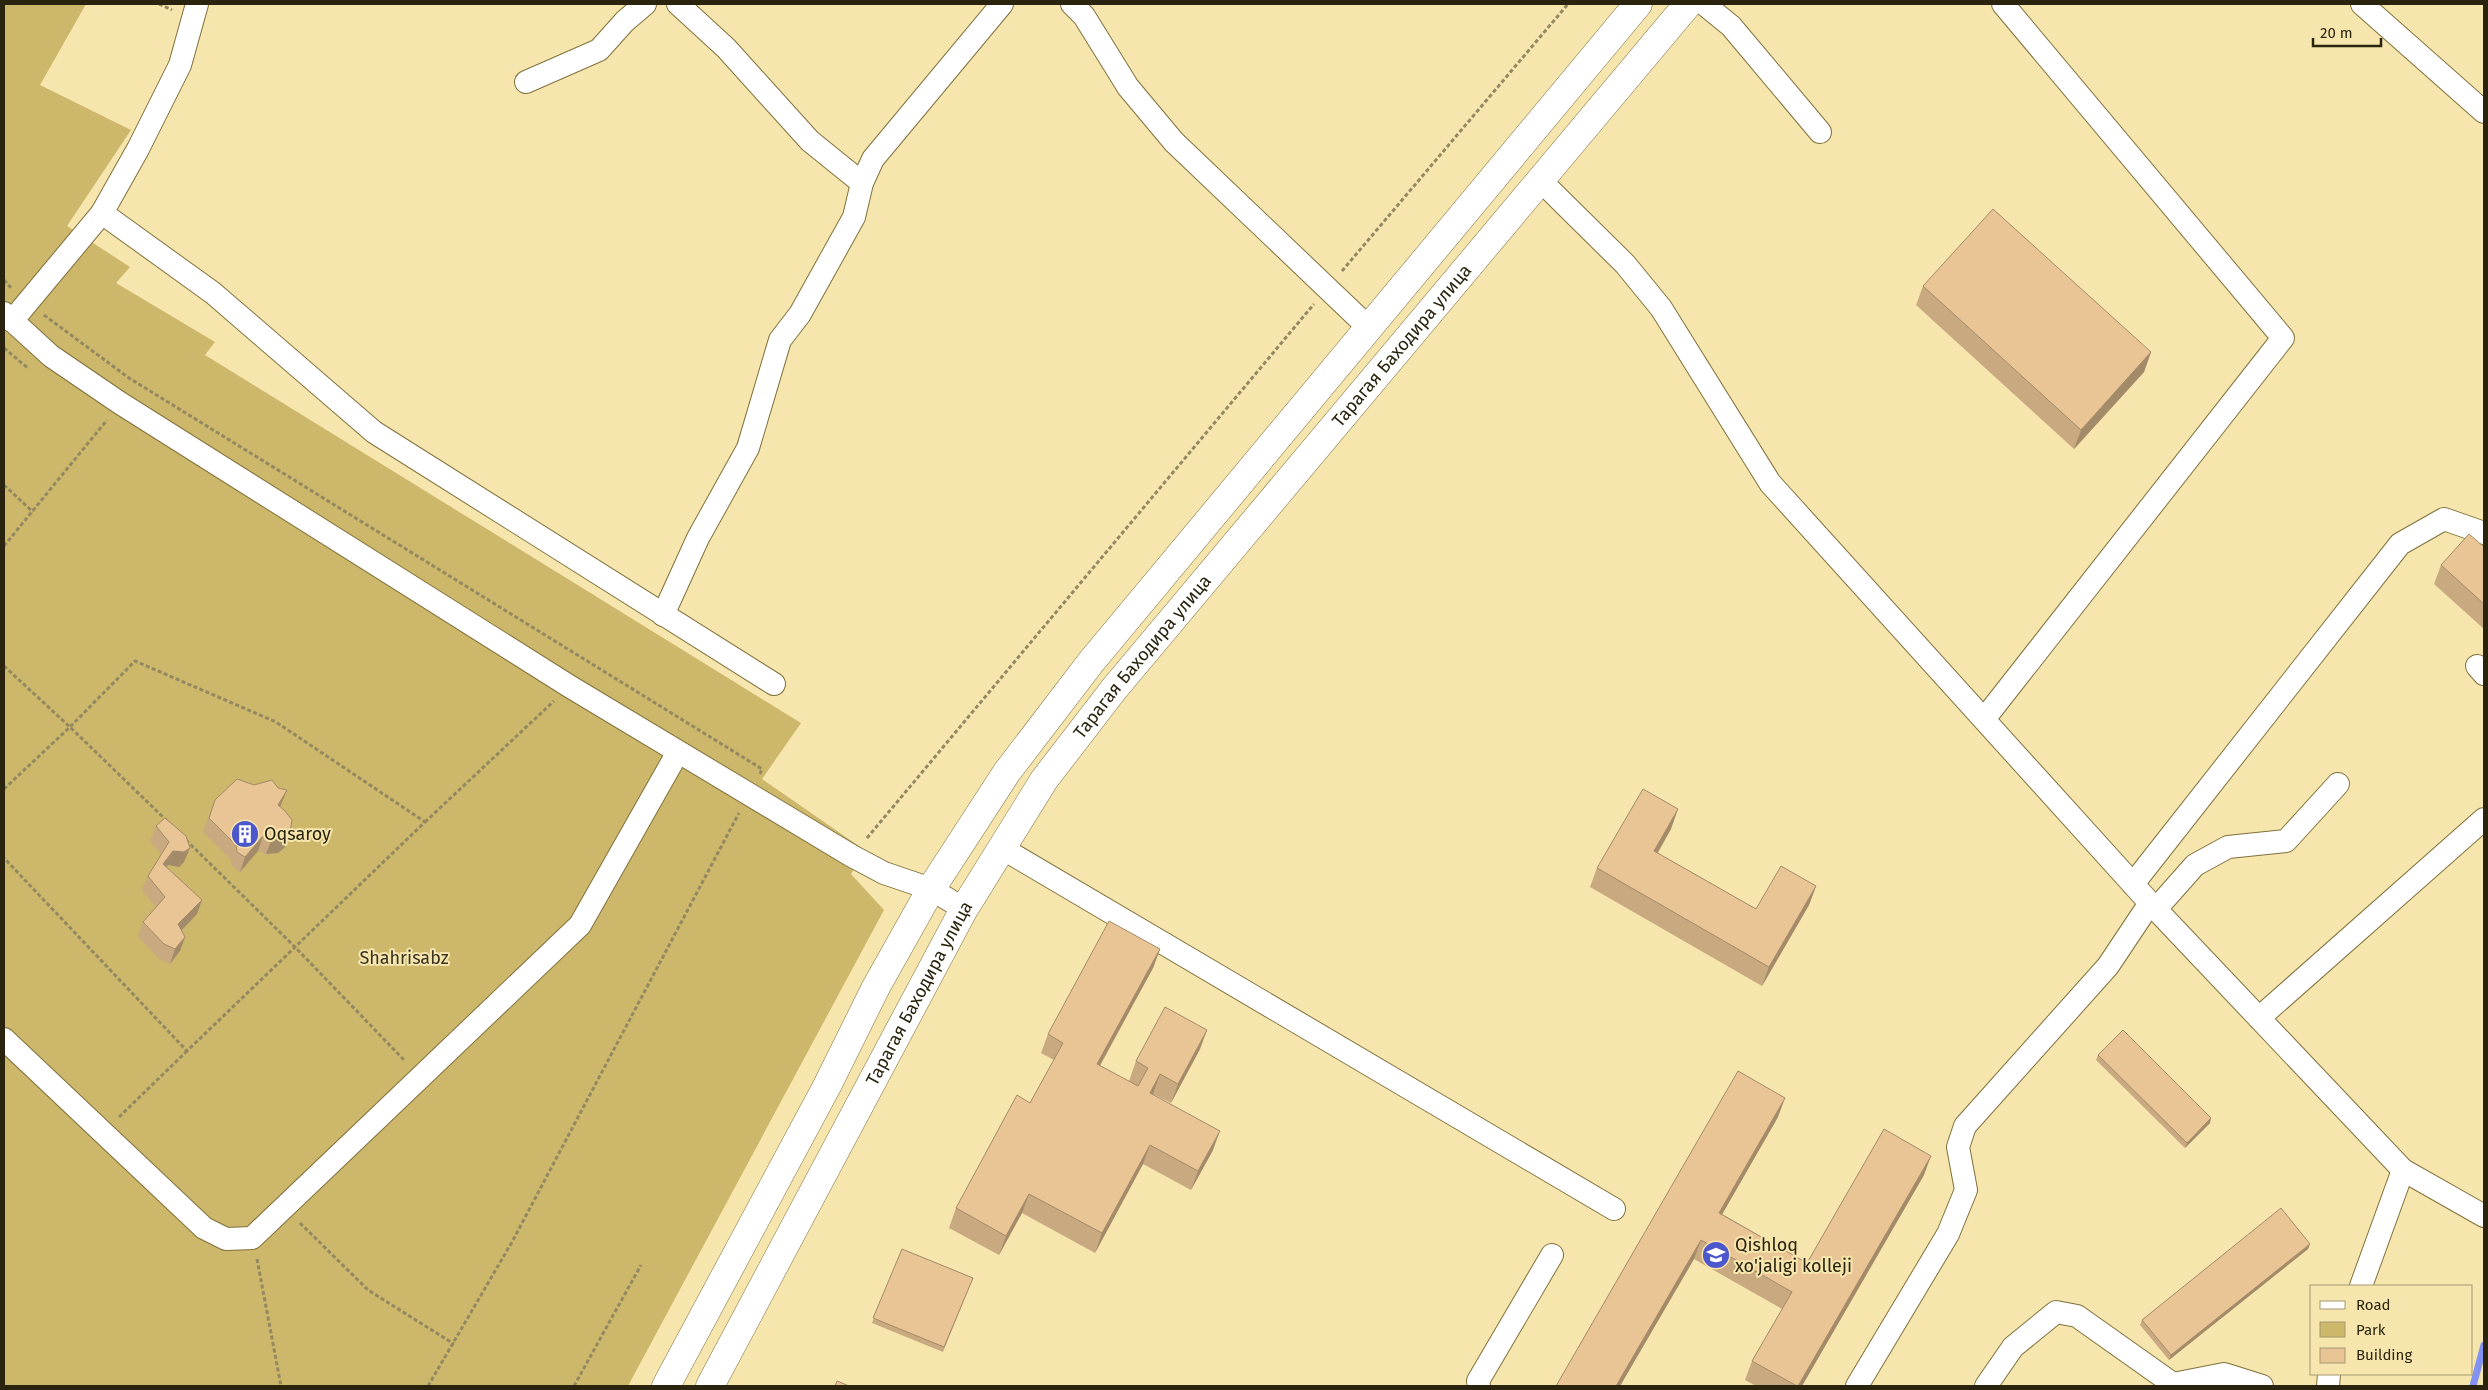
<svg xmlns="http://www.w3.org/2000/svg" width="2488" height="1390" font-family="'Fira Sans',sans-serif">
<style>
.green{fill:#ccb76b}
.lines{fill:none;stroke-linecap:round;stroke-linejoin:round}
.stream{stroke:#8192f3;stroke-width:7}
.minor-casing{stroke:#80713c;stroke-width:24}
.major-casing{stroke:#80713c;stroke-width:29}
.path{stroke:#948861;stroke-width:3;stroke-dasharray:4 2.5;stroke-linecap:butt}
.minor{stroke:#fff;stroke-width:22}
.major{stroke:#fff;stroke-width:28}
.wall{fill:#c8a980}
.shaded-wall{fill:#a38a68}
.building{fill:#e9c595;stroke:#a38a68}
.labels{text-anchor:middle;stroke-width:4;stroke-linejoin:round;paint-order:stroke}
.street-label{font-size:18px;fill:#2a240e;stroke:#f6e6ae}
.poi-label{font-size:18px;fill:#2a240e;stroke:#f6e6ae;text-anchor:start}
.park-label{font-size:18px;fill:#39331e;stroke:#f6e6ae}
</style>
<rect width="100%" height="100%" fill="#f6e6ae"/>
<!-- green -->
<polygon class="green" points="4,4 86,4 40,85 131,130 67,226 130,267 116,283 215,342 205,355 801,723 762,779 866,851 851,874 884,910 628,1386 4,1386"/>
<g class="lines">
<!-- stream -->
<polyline class="stream" points="2473,1386 2484,1345"/>
<defs>
<g id="minor">
<polyline points="197,4 180,65 138,149 102,213 213,293 374,432 774,684"/>
<polyline points="678,4 726,48 810,141 862,183"/>
<polyline points="1072,4 1084,16 1128,87 1174,142 1369,328"/>
<polyline points="1704,4 1731,26 1820,132"/>
<polyline points="2362,4 2484,112"/>
<polyline points="526,82 599,50 625,21 645,4"/>
<polyline points="1540,180 1625,264 1661,308 1770,483 2150,903 2403,1170 2484,1216"/>
<polyline points="4,313 51,356 120,403 569,686 852,856 884,873 931,889 964,909"/>
<polyline points="12,321 102,213"/>
<polyline points="663,615 698,538 748,448 780,340 800,314 854,217 862,183 873,159 1002,4"/>
<polyline points="2477,666 2484,674"/>
<polyline points="1985,718 2283,338 2003,4"/>
<polyline points="1000,847 1614,1209"/>
<polyline points="2133,884 2400,544 2444,519 2484,533"/>
<polyline points="2156,909 2195,865 2228,847 2286,841 2338,784"/>
<polyline points="2259,1018 2484,819"/>
<polyline points="4,1039 204,1228 226,1239 252,1238 580,925 678,752"/>
<polyline points="2361,1286 2403,1170"/>
<polyline points="1479,1386 1478,1381 1552,1255"/>
<polyline points="1857,1386 1948,1234 1966,1190 1958,1147 1965,1126 2108,966 2150,903"/>
<polyline points="1986,1386 2013,1347 2056,1312 2077,1316 2173,1384 2224,1374 2262,1386"/>
<polyline points="2328,1386 2329,1374"/>
</g>
<g id="major">
<polyline points="666,1386 827,1086 876,987 931,889 1007,772 1091,662 1638,4"/>
<path id="s1" d="M 710,1386 L 964,909 L 1044,780 L 1114,689 L 1688,4"/>
</g>
</defs>
<!-- minor casing -->
<use href="#minor" class="minor-casing"/>
<!-- major casing -->
<use href="#major" class="major-casing"/>
<!-- path -->
<g class="path">
<polyline points="159,4 172,10"/>
<polyline points="1342,271 1568,4"/>
<polyline points="4,280 12,289"/>
<polyline points="44,315 129,378 762,769 760,774"/>
<polyline points="4,348 29,369"/>
<polyline points="4,485 33,512"/>
<polyline points="4,546 107,420"/>
<polyline points="4,666 70,727 167,821"/>
<polyline points="4,789 70,727 135,661 276,722 425,822 187,1051 4,858"/>
<polyline points="425,822 554,701"/>
<polyline points="867,838 1314,304"/>
<polyline points="186,840 294,946 405,1061"/>
<polyline points="119,1117 187,1051"/>
<polyline points="300,1223 368,1290 454,1344"/>
<polyline points="257,1259 281,1386"/>
<polyline points="428,1386 512,1242 739,813"/>
<polyline points="574,1386 641,1265"/>
</g>
<!-- minor -->
<use href="#minor" class="minor"/>
<!-- major -->
<use href="#major" class="major"/>
</g>
<!-- wall -->
<g class="wall">
<polygon points="1923,286 2151,352 2144,372 2074,449 1916,305"/>
<polygon points="2484,547 2484,629 2434,584 2441,565"/>
<polygon points="254,785 278,788 287,790 280,807 290,832 285,847 278,853 266,854 258,851 240,872 232,866 231,860 203,832 215,800"/>
<polygon points="165,818 184,862 179,867 168,865 167,867 202,900 197,914 182,930 185,937 180,951 170,964 158,958 138,936 143,922 156,907 142,890 148,876 161,854 150,841 156,826"/>
<polygon points="1671,829 1658,853 1756,909 1816,886 1809,905 1762,986 1590,887 1597,868"/>
<polygon points="1160,949 1153,968 1100,1066 1138,1086 1129,1081 1136,1061 1200,1049 1171,1103 1153,1094 1213,1150 1191,1190 1143,1164 1095,1253 1022,1213 999,1255 949,1228 956,1208 1030,1103 1054,1060 1041,1053 1048,1034"/>
<polygon points="2098,1055 2210,1123 2185,1148 2096,1060"/>
<polygon points="1778,1117 1722,1214 1807,1263 1924,1175 1802,1386 1756,1386 1745,1380 1752,1361 1782,1309 1694,1259 1620,1386 1556,1386"/>
<polygon points="2310,1244 2308,1249 2169,1360 2140,1325 2142,1320"/>
<polygon points="902,1249 973,1278 943,1352 872,1323"/>
</g>
<!-- shaded-wall -->
<g class="shaded-wall">
<polygon points="2151,352 2144,372 2074,449 2081,430"/>
<polygon points="287,790 281,805 272,820 278,805"/>
<polygon points="1678,809 1671,829 1647,870 1654,851"/>
<polygon points="290,832 285,847 278,853 266,854 272,839"/>
<polygon points="263,836 258,851 240,872 245,857"/>
<polygon points="190,848 184,862 179,867 168,865 158,879 163,864 173,851"/>
<polygon points="1816,886 1809,905 1762,986 1769,967"/>
<polygon points="202,900 197,914 173,939 178,924"/>
<polygon points="185,937 180,951 170,964 175,949"/>
<polygon points="1160,949 1153,968 1090,1083 1097,1064"/>
<polygon points="1207,1030 1200,1049 1171,1103 1178,1084"/>
<polygon points="1160,1074 1153,1094 1143,1112 1150,1093"/>
<polygon points="1785,1098 1778,1117 1712,1232 1719,1213"/>
<polygon points="2211,1118 2210,1123 2185,1148 2187,1143"/>
<polygon points="1220,1131 1213,1150 1191,1190 1198,1171"/>
<polygon points="1150,1145 1143,1164 1095,1253 1102,1233"/>
<polygon points="1931,1156 1924,1175 1802,1386 1798,1386"/>
<polygon points="1029,1194 1022,1213 999,1255 1006,1236"/>
<polygon points="1701,1240 1694,1259 1620,1386 1616,1386"/>
<polygon points="2310,1244 2308,1249 2169,1360 2171,1355"/>
</g>
<!-- building -->
<g class="building">
<polygon points="1993,209 2151,352 2081,430 1923,286"/>
<polygon points="2469,534 2484,547 2484,604 2441,565"/>
<polygon points="237,779 254,785 272,780 278,788 287,790 278,805 284,810 292,820 290,832 283,838 272,839 263,836 245,857 237,852 236,845 209,818 215,800"/>
<polygon points="1643,789 1678,809 1654,851 1756,909 1781,866 1816,886 1769,967 1597,868"/>
<polygon points="165,818 186,836 190,848 184,852 173,851 163,864 202,900 178,924 185,937 175,949 164,944 143,922 165,897 148,876 169,842 156,826"/>
<polygon points="1109,921 1160,949 1097,1064 1138,1086 1148,1068 1136,1061 1165,1007 1207,1030 1178,1084 1160,1074 1150,1093 1220,1131 1198,1171 1150,1145 1102,1233 1029,1194 1006,1236 956,1208 1017,1095 1030,1103 1063,1043 1048,1034"/>
<polygon points="2123,1030 2211,1118 2187,1143 2098,1055"/>
<polygon points="1738,1071 1785,1098 1719,1213 1807,1263 1884,1129 1931,1156 1798,1386 1797,1386 1752,1361 1792,1292 1701,1240 1616,1386 1556,1386"/>
<polygon points="2281,1208 2310,1244 2171,1355 2142,1320"/>
<polygon points="902,1249 973,1278 944,1347 873,1318"/>
<polygon points="837,1381 849,1386 835,1386"/>
</g>
<!-- icons -->
<defs>
<symbol id="building-disc" viewBox="-11 -11 22 22"><circle r="9.5" fill="#4d57cc" stroke="#f6e6ae"/><path d="M-4-6H4V6H1V3H-1V6H-4ZM-2.5-4.3h1.7v1.8h-1.7ZM.8-4.3h1.7v1.8H.8ZM-2.5-1h1.7V.8h-1.7ZM.8-1h1.7V.8H.8Z" fill="#fff"/></symbol>
<symbol id="university-disc" viewBox="-11 -11 22 22"><circle r="9.5" fill="#4d57cc" stroke="#f6e6ae"/><path d="M0-5L7-2L0 1L-7-2ZM-4 1L0 2.5L4 1V4Q0 6-4 4Z" fill="#fff"/></symbol>
</defs>
<g fill-rule="evenodd">
<use href="#building-disc" x="229" y="818" width="32" height="32"/>
<use href="#university-disc" x="1700" y="1239" width="32" height="32"/>
</g>
<g class="labels">
<!-- street labels -->
<g class="street-label">
<text dy="6" stroke="none"><textPath href="#s1" startOffset="1255">Тарагая Баходира улица</textPath></text>
<text dy="6" stroke="none"><textPath href="#s1" startOffset="850">Тарагая Баходира улица</textPath></text>
<text dy="6" stroke="none"><textPath href="#s1" startOffset="445">Тарагая Баходира улица</textPath></text>
</g>
<!-- poi labels -->
<g class="poi-label">
<text x="264" y="840">Oqsaroy</text>
<text x="1735" y="1251">Qishloq<tspan x="1735" dy="21">xo'jaligi kolleji</tspan></text>
</g>
<!-- park labels -->
<g class="park-label">
<text x="404" y="964">Shahrisabz</text>
</g>
</g>
<!-- border -->
<rect width="2488" height="1390" fill="none" stroke="#2a240e" stroke-width="10"/>
<!-- legend -->
<rect x="2310" y="1285" width="162" height="90" fill="#f6e6ae" stroke="#a4986e"/>
<rect x="2320" y="1301" width="25" height="8" fill="#ffffff" stroke="#a4986e"/>
<text x="2356" y="1310" font-size="15" fill="#2a240e">Road</text>
<rect x="2320" y="1322" width="25" height="15" fill="#ccb76b" stroke="#a4986e"/>
<text x="2356" y="1335" font-size="15" fill="#2a240e">Park</text>
<rect x="2320" y="1348" width="25" height="15" fill="#e9c595" stroke="#a4986e"/>
<text x="2356" y="1360" font-size="15" fill="#2a240e">Building</text>
<!-- scale -->
<path d="M2313 38v8h68v-8" fill="none" stroke="#2a240e" stroke-width="2.5"/>
<text x="2320" y="38" font-size="15" fill="#2a240e" stroke="#f6e6ae" stroke-width="4" paint-order="stroke">20 m</text>
</svg>
